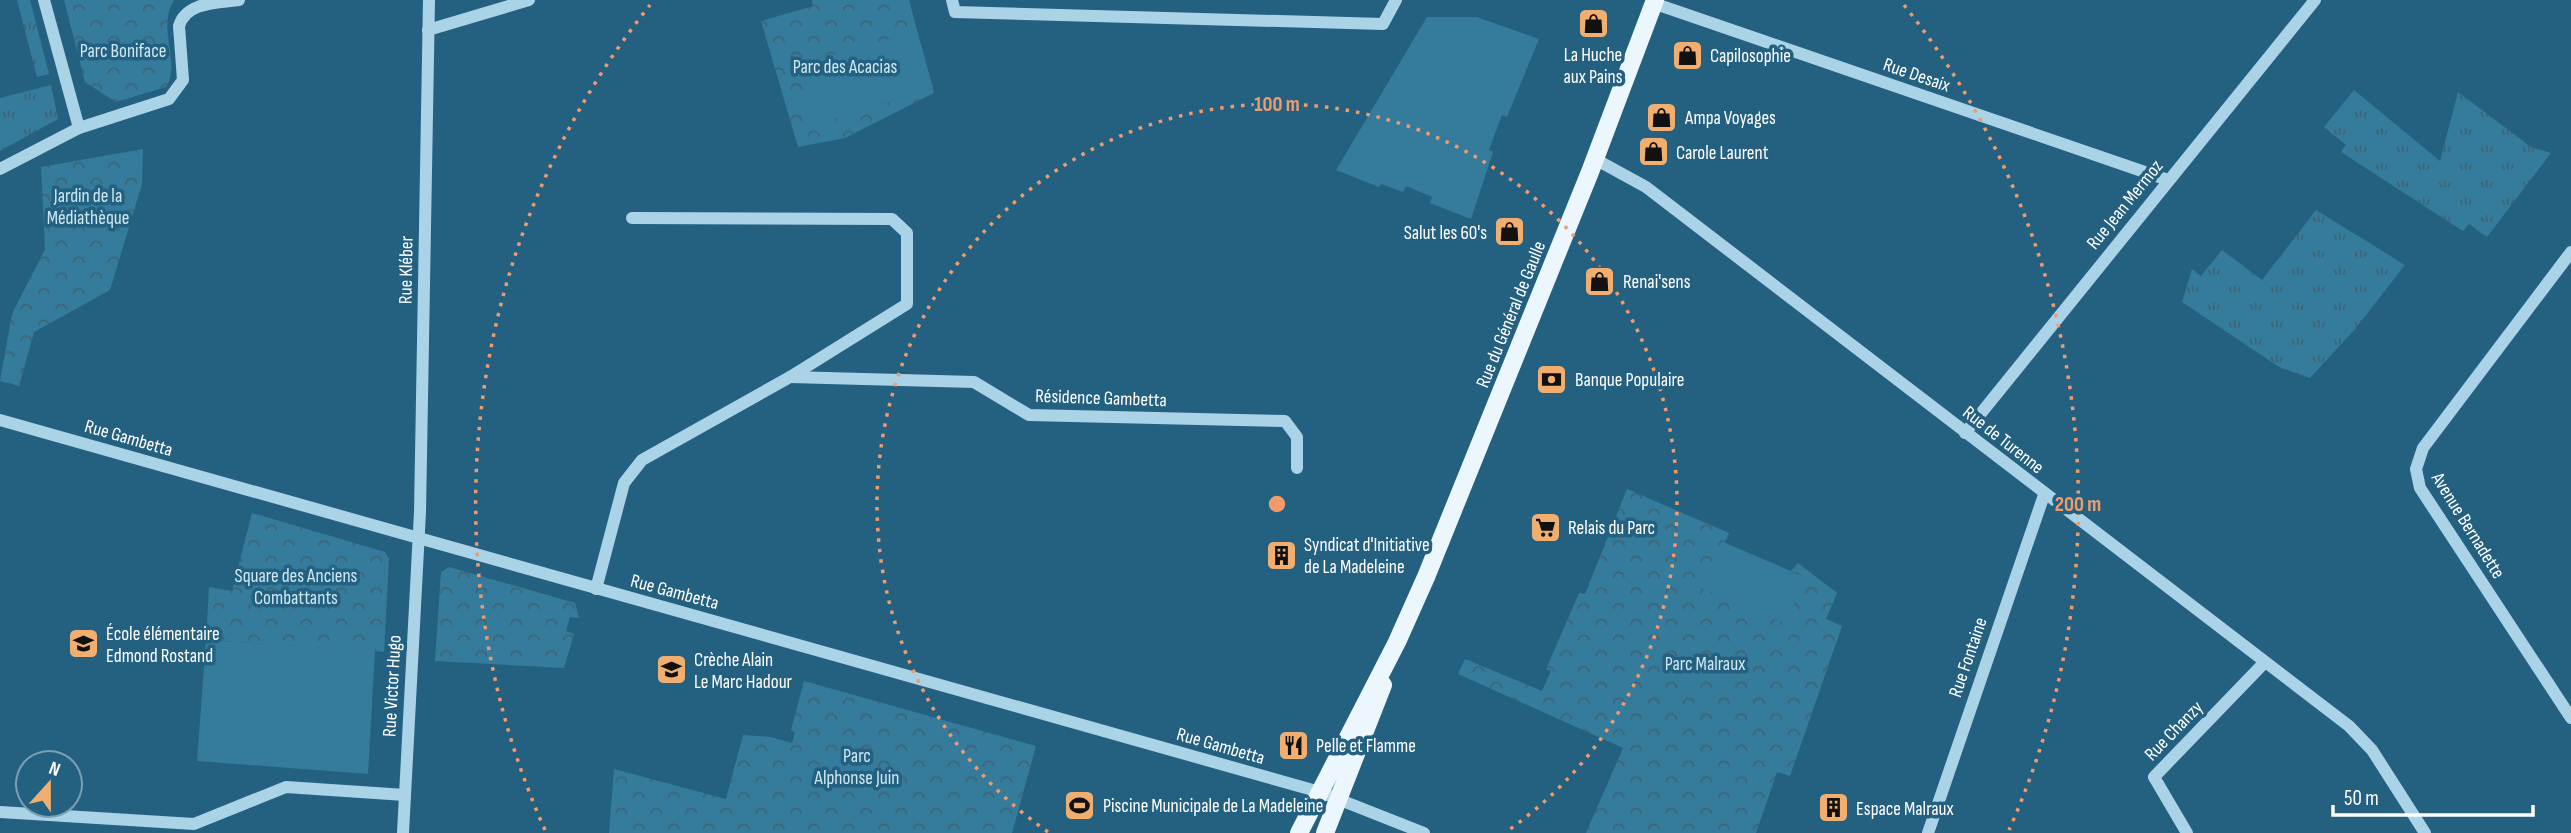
<svg xmlns="http://www.w3.org/2000/svg" width="2571" height="833" font-family="'Sofia Sans Condensed',sans-serif">
<style>
.grass{fill:url(#grass-tufts)}
.forest{fill:url(#forest-crowns)}
.garden{fill:#347b9c}
.lines{fill:none;stroke-linecap:round;stroke-linejoin:round}
.minor{stroke:#abd3e7;stroke-width:12}
.major{stroke:#ecf7fd;stroke-width:18}
.ring{fill:none;stroke:#f19b6d;stroke-width:3.5;stroke-dasharray:3.5 7}
.labels{text-anchor:middle;stroke-width:7;stroke-linejoin:round;paint-order:stroke}
.park-label{font-size:19px;fill:#cee9f5;stroke:#246180}
.poi-label{font-size:19px;fill:#fff;stroke:#246180;text-anchor:start}
.street-label{font-size:19px;fill:#fff;stroke:#246180}
.centre{fill:#f19b6d;stroke:#246180;stroke-width:3.5}
.ring-label{font-size:21px;text-anchor:middle;font-weight:bold;fill:#f19b6d;stroke:#246180;stroke-width:7;stroke-linejoin:round;paint-order:stroke}
</style>
<defs>
<pattern id="grass-tufts" width="24" height="20" patternUnits="userSpaceOnUse" patternTransform="scale(1.75)"><rect width="24" height="20" fill="#347b9c"/><path d="M3 7l-1-3M5 7V3M7 7l1-3M15 17l-1-3M17 17v-4M19 17l1-3" fill="none" stroke="#406474"/></pattern>
<pattern id="forest-crowns" width="20" height="18" patternUnits="userSpaceOnUse" patternTransform="scale(1.75)"><rect width="20" height="18" fill="#347b9c"/><path d="M2 6a3 3 0 1 1 6 0M12 15a3 3 0 1 1 6 0" fill="none" stroke="#406474"/></pattern>
</defs>
<rect width="100%" height="100%" fill="#246180"/>
<!-- grass -->
<g class="grass">
<polygon points="17,0 30,0 49,74 37,77"/>
<polygon points="51,85 58,119 0,151 0,98"/>
<polygon points="2354,90 2440,161 2458,92 2531,147 2551,153 2487,237 2469,224 2463,231 2341,152 2346,145 2324,127"/>
<polygon points="2316,210 2405,265 2355,329 2310,378 2279,367 2182,302 2192,269 2201,276 2222,250 2262,280"/>
</g>
<!-- forest -->
<g class="forest">
<path d="M 64,0 L 174,0 C 156,28 182,64 166,87 L 116,102 L 85,82 Z"/>
<polygon points="812,0 909,0 934,93 845,138 798,147 761,21 813,6"/>
<polygon points="143,149 142,184 110,290 34,332 19,386 0,381 12,314 45,249 41,167"/>
<polygon points="1627,489 1729,533 1725,543 1791,571 1798,563 1837,593 1826,619 1842,626 1790,776 1777,772 1756,833 1586,833 1623,748 1458,674 1465,659 1542,691 1551,671 1546,669 1579,593 1585,594"/>
<polygon points="252,513 385,552 389,559 384,652 206,640 209,587 232,591"/>
<polygon points="449,567 575,603 579,618 570,617 566,631 574,634 564,668 435,661 441,572"/>
<polygon points="804,681 1036,746 1012,833 609,833 614,769 726,799 743,735 771,737 792,743 795,732 791,730"/>
</g>
<!-- garden -->
<g class="garden">
<polygon points="1427,17 1477,17 1539,39 1507,117 1502,115 1489,150 1493,152 1471,219 1430,203 1432,197 1406,186 1403,192 1381,184 1379,187 1336,170"/>
<polygon points="917,31 933,88 814,125 796,66"/>
<polygon points="1722,542 1806,578 1785,624 1702,588"/>
<polygon points="206,640 375,651 368,774 197,761"/>
</g>
<g class="lines">
<!-- minor -->
<g class="minor">
<polyline points="952,0 955,12 1383,24 1396,0"/>
<polyline points="1653,3 2168,180"/>
<polyline points="428,30 529,0"/>
<path d="M 79,128 L 169,99 L 183,80 L 179,26 C 186,2 217,3 239,0"/>
<polyline points="1595,159 1646,187 2349,726 2372,750 2425,833"/>
<polyline points="0,169 79,128 44,0"/>
<polyline points="2571,252 2423,448 2416,469 2420,488 2571,718"/>
<polyline points="790,377 974,382 1029,415 1285,421 1297,437 1297,468"/>
<polyline points="0,420 1320,792 1424,833"/>
<polyline points="1965,433 2315,0"/>
<polyline points="596,589 624,483 642,460 790,377 907,304 907,233 892,219 632,218"/>
<polyline points="0,812 194,824 286,787 405,795"/>
<polyline points="403,833 420,512 429,0"/>
<polyline points="1928,833 2044,495"/>
<polyline points="2187,833 2154,777 2264,663"/>
</g>
<!-- major -->
<g class="major">
<polyline points="1299,833 1397,642 1426,577 1590,172 1655,0"/>
<polyline points="1325,833 1383,685"/>
</g>
</g>
<!-- distance rings -->
<g class="ring">
<path d="M1048 832A400 400 0 1 1 1506 832"/>
<path d="M545 830A801 801 0 0 1 650 5M1904 5A801 801 0 0 1 2009 830"/>
</g>
<!-- icons -->
<defs>
<symbol id="shop-square" viewBox="-11 -11 22 22"><rect x="-9" y="-9" width="18" height="18" rx="4" fill="#f1ae6e" stroke="#246180"/><path d="M-5-2.5h2.3a2.7 3.5 0 0 1 5.4 0H5L5.5 6h-11ZM-1.5-2.5h3a1.5 2.3 0 0 0-3 0Z" fill="#111"/></symbol>
<symbol id="bank-square" viewBox="-11 -11 22 22"><rect x="-9" y="-9" width="18" height="18" rx="4" fill="#f1ae6e" stroke="#246180"/><path d="M-6-4H6V4H-6ZM0-2.3a2.3 2.3 0 1 0 0 4.6a2.3 2.3 0 1 0 0-4.6Z" fill="#111"/></symbol>
<symbol id="supermarket-square" viewBox="-11 -11 22 22"><rect x="-9" y="-9" width="18" height="18" rx="4" fill="#f1ae6e" stroke="#246180"/><path d="M-6-5.5h2.5l.6 2H6L4.5 2H-2.5L-4.4-4H-6ZM-1.5 3.2a1.3 1.3 0 1 0 .1 0ZM3 3.2a1.3 1.3 0 1 0 .1 0Z" fill="#111"/></symbol>
<symbol id="building-square" viewBox="-11 -11 22 22"><rect x="-9" y="-9" width="18" height="18" rx="4" fill="#f1ae6e" stroke="#246180"/><path d="M-4-6H4V6H1V3H-1V6H-4ZM-2.5-4.3h1.7v1.8h-1.7ZM.8-4.3h1.7v1.8H.8ZM-2.5-1h1.7V.8h-1.7ZM.8-1h1.7V.8H.8Z" fill="#111"/></symbol>
<symbol id="school-square" viewBox="-11 -11 22 22"><rect x="-9" y="-9" width="18" height="18" rx="4" fill="#f1ae6e" stroke="#246180"/><path d="M0-5L7-2L0 1L-7-2ZM-4 1L0 2.5L4 1V4Q0 6-4 4Z" fill="#111"/></symbol>
<symbol id="restaurant-square" viewBox="-11 -11 22 22"><rect x="-9" y="-9" width="18" height="18" rx="4" fill="#f1ae6e" stroke="#246180"/><path d="M-5-6h1v4h1v-4h1v4h1v-4h1v5L-1.5 .5V6h-2V.5L-5-1ZM5-6V6H3V1.5H1.5Q1.5-4 5-6Z" fill="#111"/></symbol>
<symbol id="stadium-square" viewBox="-11 -11 22 22"><rect x="-9" y="-9" width="18" height="18" rx="4" fill="#f1ae6e" stroke="#246180"/><path d="M0-5a6.5 5 0 1 0 0 10a6.5 5 0 1 0 0-10ZM-3.5-1.8h7v3.6h-7Z" fill="#111"/></symbol>
</defs>
<g fill-rule="evenodd">
<use href="#shop-square" x="1576" y="6" width="35" height="35"/>
<use href="#shop-square" x="1670" y="38" width="35" height="35"/>
<use href="#shop-square" x="1644" y="100" width="35" height="35"/>
<use href="#shop-square" x="1636" y="134" width="35" height="35"/>
<use href="#shop-square" x="1492" y="214" width="35" height="35"/>
<use href="#shop-square" x="1582" y="264" width="35" height="35"/>
<use href="#bank-square" x="1534" y="362" width="35" height="35"/>
<use href="#supermarket-square" x="1528" y="510" width="35" height="35"/>
<use href="#building-square" x="1264" y="538" width="35" height="35"/>
<use href="#school-square" x="66" y="626" width="35" height="35"/>
<use href="#school-square" x="654" y="652" width="35" height="35"/>
<use href="#restaurant-square" x="1276" y="728" width="35" height="35"/>
<use href="#stadium-square" x="1062" y="788" width="35" height="35"/>
<use href="#building-square" x="1816" y="790" width="35" height="35"/>
</g>
<g class="labels">
<!-- park labels -->
<g class="park-label">
<text x="123" y="57">Parc Boniface</text>
<text x="845" y="73">Parc des Acacias</text>
<text x="88" y="202">Jardin de la<tspan x="88" dy="22">Médiathèque</tspan></text>
<text x="296" y="582">Square des Anciens<tspan x="296" dy="22">Combattants</tspan></text>
<text x="1705" y="670">Parc Malraux</text>
<text x="857" y="762">Parc<tspan x="857" dy="22">Alphonse Juin</tspan></text>
</g>
<!-- poi labels -->
<g class="poi-label">
<text x="1593" y="61" text-anchor="middle">La Huche<tspan x="1593" dy="22">aux Pains</tspan></text>
<text x="1710" y="62">Capilosophie</text>
<text x="1685" y="124">Ampa Voyages</text>
<text x="1676" y="159">Carole Laurent</text>
<text x="1487" y="239" text-anchor="end">Salut les 60's</text>
<text x="1623" y="288">Renai'sens</text>
<text x="1575" y="386">Banque Populaire</text>
<text x="1568" y="534">Relais du Parc</text>
<text x="1304" y="551">Syndicat d'Initiative<tspan x="1304" dy="22">de La Madeleine</tspan></text>
<text x="106" y="640">École élémentaire<tspan x="106" dy="22">Edmond Rostand</tspan></text>
<text x="694" y="666">Crèche Alain<tspan x="694" dy="22">Le Marc Hadour</tspan></text>
<text x="1316" y="752">Pelle et Flamme</text>
<text x="1103" y="812">Piscine Municipale de La Madeleine</text>
<text x="1856" y="815">Espace Malraux</text>
</g>
<!-- street labels -->
<g class="street-label">
<text transform="translate(1917 74) rotate(19)" y="7">Rue Desaix</text>
<text transform="translate(2124 204) rotate(-51)" y="7">Rue Jean Mermoz</text>
<text transform="translate(405 270) rotate(-89)" y="7">Rue Kléber</text>
<text transform="translate(1510 314) rotate(-68)" y="7">Rue du Général de Gaulle</text>
<text transform="translate(1101 397) rotate(2)" y="7">Résidence Gambetta</text>
<text transform="translate(129 437) rotate(16)" y="7">Rue Gambetta</text>
<text transform="translate(2004 439) rotate(38)" y="7">Rue de Turenne</text>
<text transform="translate(2469 525) rotate(58)" y="7">Avenue Bernadette</text>
<text transform="translate(675 591) rotate(15)" y="7">Rue Gambetta</text>
<text transform="translate(1967 657) rotate(-71)" y="7">Rue Fontaine</text>
<text transform="translate(391 686) rotate(-87)" y="7">Rue Victor Hugo</text>
<text transform="translate(2173 730) rotate(-46)" y="7">Rue Chanzy</text>
<text transform="translate(1221 745) rotate(16)" y="7">Rue Gambetta</text>
</g>
</g>
<circle cx="1277" cy="504" r="10" class="centre"/>
<g class="ring-label">
<text x="1277" y="111">100 m</text>
<text x="2078" y="511">200 m</text>
</g>
<!-- north arrow -->
<g transform="translate(49 784) rotate(21)"><circle r="33" fill="#246180" stroke="#7ca0b3" stroke-width="2"/>
<path d="M0-5L12 26L0 18L-12 26Z" fill="#f1ae6e"/>
<text y="-10" font-size="19" font-weight="bold" text-anchor="middle" fill="#ffffff">N</text>
</g>
<!-- scale -->
<path d="M2333 805v10h200v-10" fill="none" stroke="#ffffff" stroke-width="3.5"/>
<text x="2344" y="805" font-size="21" fill="#ffffff" stroke="#246180" stroke-width="5" paint-order="stroke">50 m</text>
</svg>
